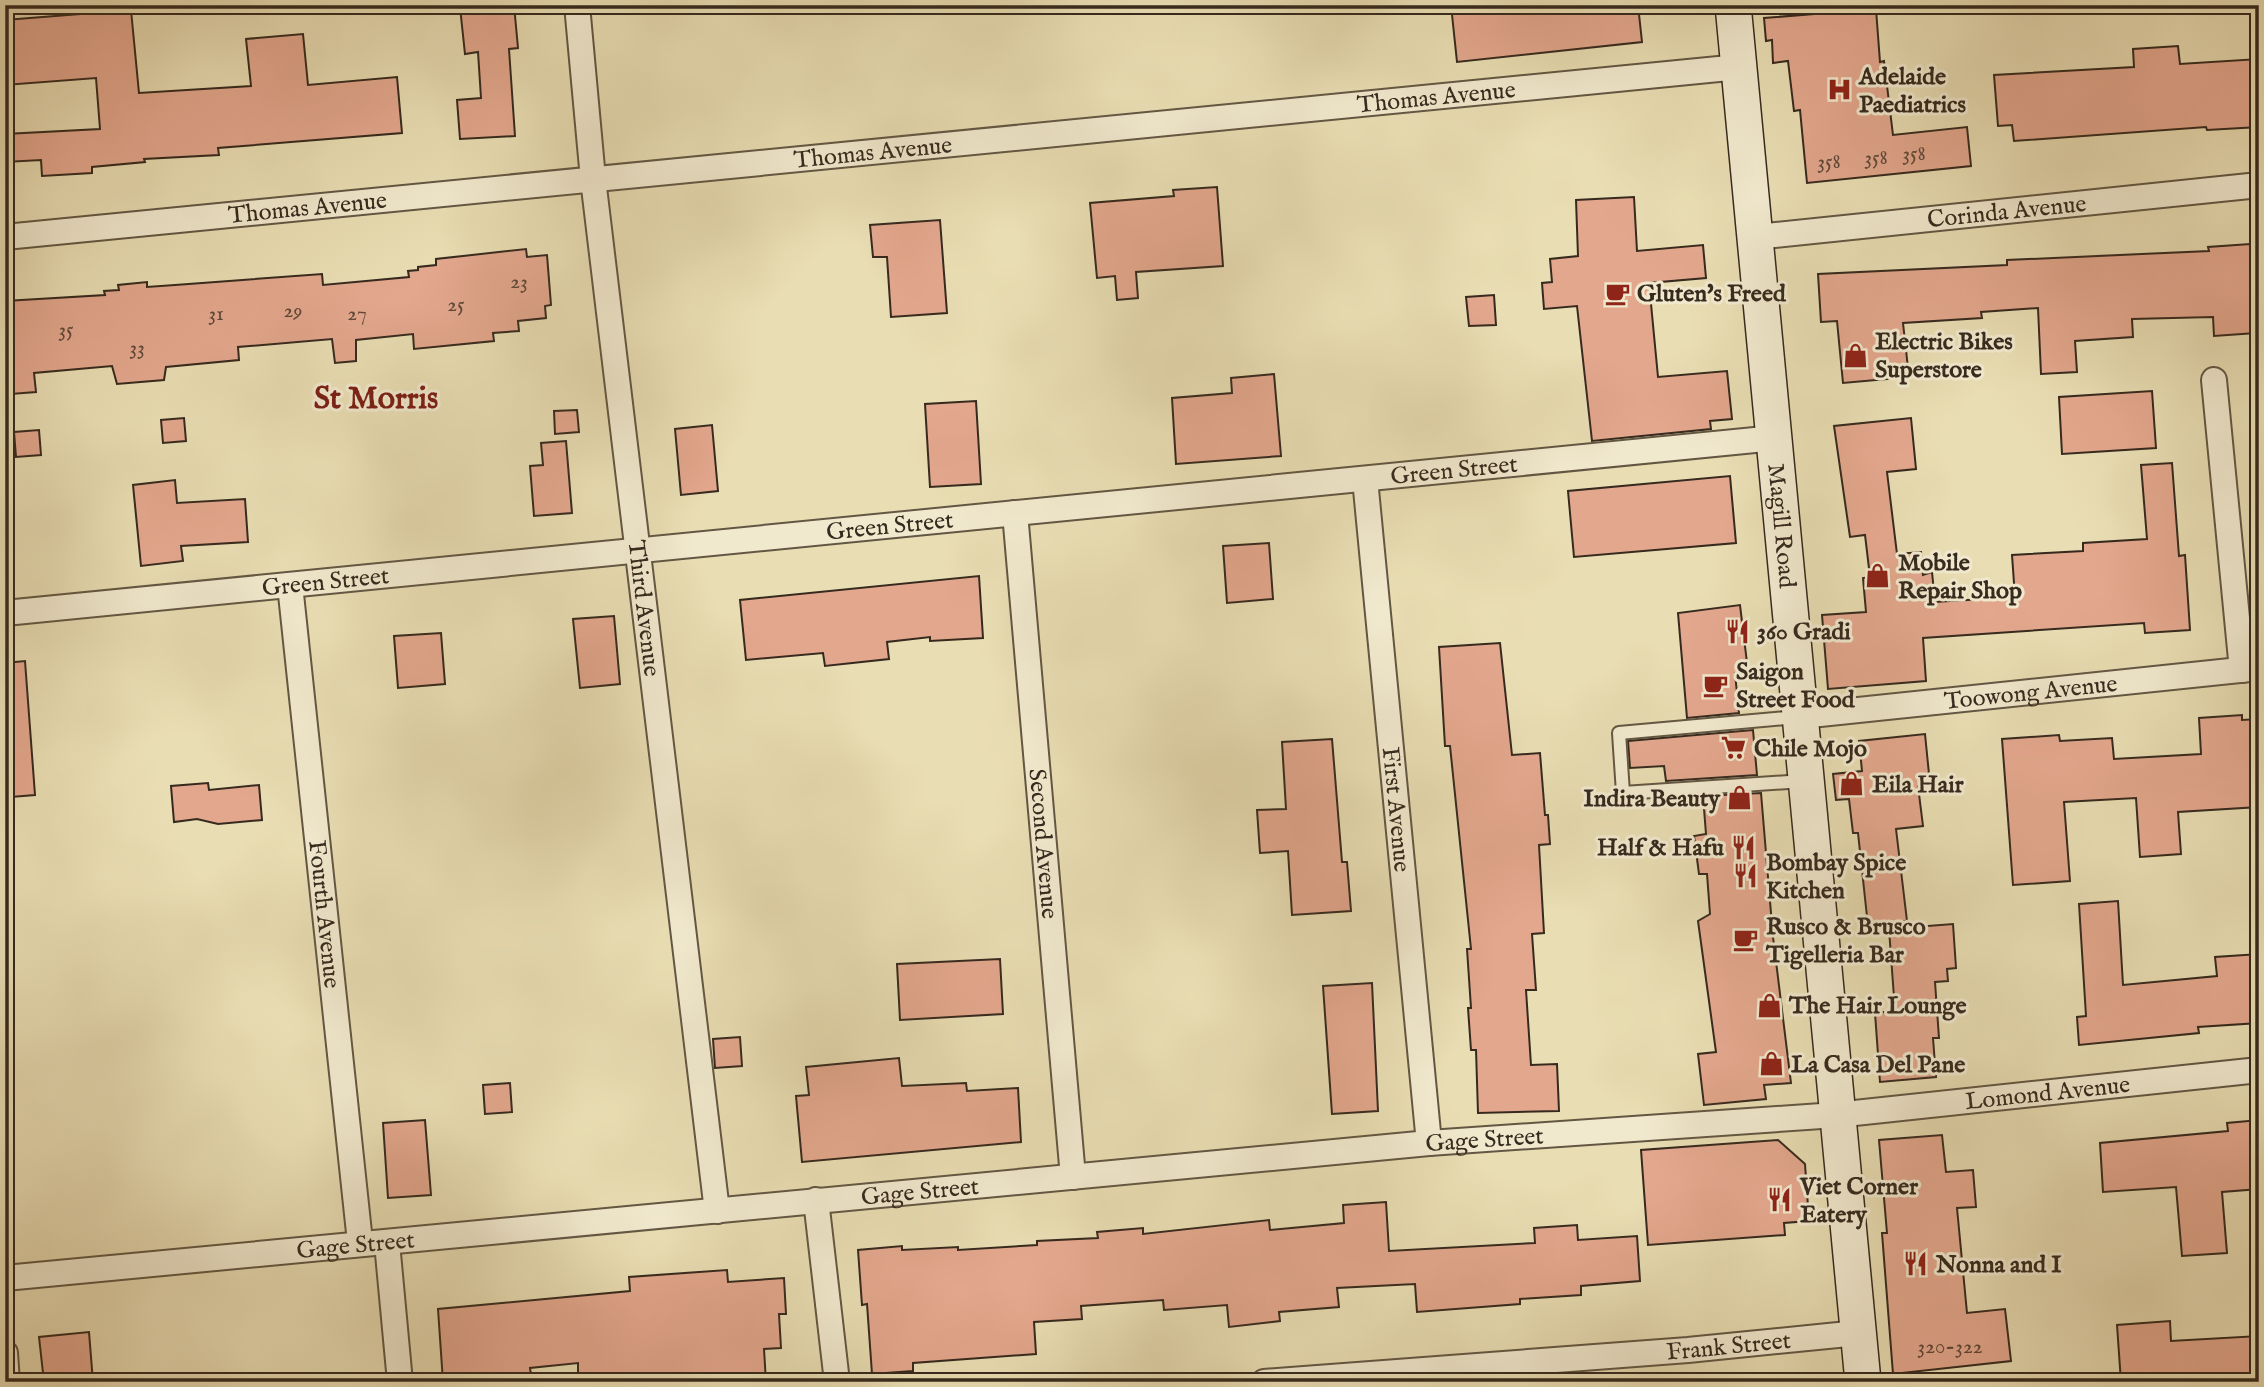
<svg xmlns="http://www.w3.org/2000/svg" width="2264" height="1387" font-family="'IM FELL English',serif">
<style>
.building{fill:#e3a78d;stroke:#362a1e;stroke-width:2}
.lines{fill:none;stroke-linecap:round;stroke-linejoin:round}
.lane-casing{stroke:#635743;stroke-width:16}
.street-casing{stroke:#635743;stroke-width:28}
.secondary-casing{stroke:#362a1e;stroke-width:38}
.lane{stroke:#f1e9ce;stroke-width:12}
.street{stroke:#f1e9ce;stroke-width:24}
.secondary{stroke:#f1e9ce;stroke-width:35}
.labels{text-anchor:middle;stroke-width:6;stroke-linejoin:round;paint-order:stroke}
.number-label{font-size:21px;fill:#61493a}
.poi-label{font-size:24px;font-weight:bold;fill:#362a1e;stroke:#f1e9ce;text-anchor:start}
.street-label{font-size:24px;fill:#362a1e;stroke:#f1e9ce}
.district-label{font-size:32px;font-weight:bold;fill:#7a1f14;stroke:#f1e9ce}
</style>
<rect width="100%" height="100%" fill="#e9ddb3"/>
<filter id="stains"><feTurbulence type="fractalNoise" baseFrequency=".00286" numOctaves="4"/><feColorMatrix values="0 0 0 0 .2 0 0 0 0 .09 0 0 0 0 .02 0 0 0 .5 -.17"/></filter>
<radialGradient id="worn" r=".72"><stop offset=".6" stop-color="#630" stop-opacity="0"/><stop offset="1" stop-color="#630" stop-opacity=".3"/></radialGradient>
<!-- building -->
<g class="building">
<polygon points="514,5 518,48 509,49 515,136 460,139 457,100 481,98 478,52 465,54 460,7"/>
<polygon points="1451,5 1638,5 1642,42 1457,62"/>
<polygon points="1876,9 1880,62 1884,61 1893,135 1967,127 1971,166 1807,183 1800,110 1794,111 1788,61 1773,63 1772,40 1766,41 1764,18"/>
<polygon points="131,10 139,93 251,86 246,39 303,34 308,85 397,77 402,133 218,148 219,155 144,159 145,162 92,167 92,173 42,176 41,160 5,162 5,134 100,129 96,78 5,85 5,20"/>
<polygon points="2178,46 2180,64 2259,59 2259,127 2207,130 2206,127 2014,141 2012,125 1998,126 1994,75 2134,67 2133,49"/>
<polygon points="1217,187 1223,266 1136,272 1138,298 1117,300 1115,276 1097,278 1090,203 1174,196 1173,190"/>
<polygon points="1634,197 1637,251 1703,245 1706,278 1649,283 1658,377 1727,371 1732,419 1710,421 1711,429 1592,441 1577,306 1544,309 1542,283 1552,282 1550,259 1578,256 1576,200"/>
<polygon points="940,220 947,313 891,317 887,257 873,257 870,225"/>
<polygon points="2250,244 2256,333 2214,336 2213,317 2132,319 2133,337 2075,341 2077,372 2041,374 2038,308 1981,312 1982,318 1903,323 1909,377 1843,383 1837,321 1821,322 1818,274 2007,265 2007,260 2209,251 2208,247"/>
<polygon points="526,249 527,257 547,255 551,305 545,306 546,318 518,321 519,331 493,333 494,341 414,349 413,334 356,340 356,361 335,363 332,339 238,347 239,360 166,367 164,380 117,384 112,366 34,373 36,392 11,394 10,383 5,379 5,301 105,295 104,291 119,290 118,285 147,282 147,287 175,285 322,274 323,285 409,277 408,271 418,270 418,267 436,265 436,259"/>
<polygon points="1494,295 1496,325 1469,326 1466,297"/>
<polygon points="1274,374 1281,456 1176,464 1172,398 1232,393 1231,378"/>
<polygon points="2152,391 2156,448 2062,454 2059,397"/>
<polygon points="976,401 981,484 930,487 925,404"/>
<polygon points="577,410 579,432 555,434 554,411"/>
<polygon points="184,418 186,441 163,443 161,420"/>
<polygon points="1911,418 1916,469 1887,472 1897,554 1921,552 1923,575 1932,572 1935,602 2015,597 2012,555 2083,551 2083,543 2147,539 2141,465 2172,463 2179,556 2185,555 2190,630 2145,633 2144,623 1923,638 1926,681 1828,689 1822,615 1866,612 1863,578 1870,577 1865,535 1850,537 1834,426"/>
<polygon points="712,425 718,491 681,495 675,429"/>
<polygon points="39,430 41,455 16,457 14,432"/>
<polygon points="566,441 572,513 534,516 530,466 543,465 541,443"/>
<polygon points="1730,476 1736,543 1574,557 1568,491"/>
<polygon points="175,480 177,503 245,499 248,542 181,546 183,561 141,566 133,485"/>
<polygon points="1269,543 1273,599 1227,603 1223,546"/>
<polygon points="979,576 983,638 930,641 930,637 887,642 889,659 825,666 823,653 746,660 740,600"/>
<polygon points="1740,605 1748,671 1735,673 1739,713 1687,718 1678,613"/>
<polygon points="614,616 620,684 580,688 573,619"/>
<polygon points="441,633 445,684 398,688 394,636"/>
<polygon points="1500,643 1512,755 1540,753 1545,815 1548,815 1550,844 1539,845 1544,933 1532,934 1536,990 1526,990 1531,1065 1557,1064 1559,1111 1478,1113 1476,1050 1471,1050 1468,1008 1471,1008 1467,949 1471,949 1450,746 1445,746 1439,647"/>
<polygon points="25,661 35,795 11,797 8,756 5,756 5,663"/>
<polygon points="2242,715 2242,720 2259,719 2259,807 2178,812 2181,854 2140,857 2136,798 2064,802 2070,881 2013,885 2002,739 2059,735 2060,741 2112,738 2114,759 2201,754 2199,718"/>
<polygon points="1753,730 1757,775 1666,781 1664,766 1630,768 1628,741"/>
<polygon points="1925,734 1930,784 1918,786 1923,826 1896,829 1907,921 1868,926 1858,833 1853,833 1849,799 1836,800 1833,774 1862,771 1859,741"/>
<polygon points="1332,739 1342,862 1347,862 1351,911 1292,915 1288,851 1260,853 1257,810 1286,809 1282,742"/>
<polygon points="208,783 209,790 259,785 262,820 218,824 197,819 174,822 171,786"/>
<polygon points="1761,793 1773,937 1791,1083 1764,1085 1766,1099 1704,1105 1698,1054 1716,1052 1698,921 1710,914 1707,874 1699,874 1694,836 1706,834 1703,796"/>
<polygon points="2118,901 2123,985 2217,976 2215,957 2259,954 2259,1023 2198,1027 2199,1033 2079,1045 2077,1017 2086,1016 2079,904"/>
<polygon points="1953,924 1956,968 1947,969 1948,981 1935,982 1939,1038 1933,1038 1936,1077 1880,1082 1875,1013 1895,1011 1889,929"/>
<polygon points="1000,959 1003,1014 900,1020 897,964"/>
<polygon points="1372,983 1378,1111 1332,1114 1323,986"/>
<polygon points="740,1037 742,1066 715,1068 713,1039"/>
<polygon points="899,1058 902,1086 966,1083 967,1091 1018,1088 1021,1142 802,1162 796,1096 809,1095 806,1067"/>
<polygon points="510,1083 512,1112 485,1114 483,1085"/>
<polygon points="425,1120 431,1195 388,1198 383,1123"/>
<polygon points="2259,1120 2259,1189 2222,1192 2227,1253 2182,1256 2176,1187 2103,1192 2100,1143 2228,1131 2227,1123"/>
<polygon points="1942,1135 1946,1172 1973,1170 1976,1207 1957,1208 1967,1313 2005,1309 2011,1361 1893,1374 1882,1233 1887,1233 1879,1140"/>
<polygon points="1778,1140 1805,1164 1809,1221 1784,1223 1785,1235 1648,1245 1641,1150"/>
<polygon points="1386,1202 1389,1251 1535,1243 1534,1228 1577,1225 1578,1240 1637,1236 1640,1281 1581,1286 1581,1295 1520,1299 1520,1304 1417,1312 1415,1284 1337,1288 1339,1307 1279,1312 1280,1321 1229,1327 1227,1305 1164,1310 1163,1300 1081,1306 1082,1319 1034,1322 1036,1354 913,1363 913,1371 872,1374 867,1304 862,1305 858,1250 902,1246 902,1250 958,1247 958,1250 1037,1245 1037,1241 1098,1238 1097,1232 1143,1228 1143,1234 1269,1220 1270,1230 1344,1223 1343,1205"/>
<polygon points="727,1270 728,1282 784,1278 786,1314 779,1314 781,1348 764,1349 766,1382 578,1382 578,1363 530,1368 532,1382 443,1382 438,1309 630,1291 629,1277"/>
<polygon points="2170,1321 2171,1341 2259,1336 2259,1382 2121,1382 2117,1325"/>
<polygon points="89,1332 93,1382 44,1382 39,1337"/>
</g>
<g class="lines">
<defs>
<polyline id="lane" points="1797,717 1619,733 1623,793 1803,781"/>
<g id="street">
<path id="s1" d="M 577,5 L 593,179 L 717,1211"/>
<path id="s2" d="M 5,237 L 1739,67"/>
<path id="s3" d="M 1756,237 L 2259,185"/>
<polyline points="2214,380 2242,670"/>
<path id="s4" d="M 1365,479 L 1429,1143"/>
<path id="s5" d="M 1015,513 L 1073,1177"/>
<path id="s6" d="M 290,585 L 360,1242"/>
<path id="s7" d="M 5,613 L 1775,438"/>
<path id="s8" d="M 1801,716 L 2259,668"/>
<polyline points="816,1200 837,1382"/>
<polyline points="387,1243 400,1382"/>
<path id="s9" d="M 5,1278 L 1429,1143 L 1836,1115 L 2259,1070"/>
<polyline points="5,1353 7,1382"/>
<path id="s10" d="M 1264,1382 L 1688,1350 L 1858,1333"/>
</g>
<g id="secondary">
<path id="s11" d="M 1733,5 L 1863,1382"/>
</g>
</defs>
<!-- lane casing -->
<use href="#lane" class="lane-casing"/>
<!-- street casing -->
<use href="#street" class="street-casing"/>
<!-- secondary casing -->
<use href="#secondary" class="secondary-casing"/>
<!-- lane -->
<use href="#lane" class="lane"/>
<!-- street -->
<use href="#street" class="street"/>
<!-- secondary -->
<use href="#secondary" class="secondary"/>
</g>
<!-- icons -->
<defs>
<symbol id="hospital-bare" viewBox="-9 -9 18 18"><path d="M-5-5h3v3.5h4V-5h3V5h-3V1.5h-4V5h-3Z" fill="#8f2418" stroke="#f1e9ce" stroke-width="2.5" paint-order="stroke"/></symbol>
<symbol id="cafe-bare" viewBox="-9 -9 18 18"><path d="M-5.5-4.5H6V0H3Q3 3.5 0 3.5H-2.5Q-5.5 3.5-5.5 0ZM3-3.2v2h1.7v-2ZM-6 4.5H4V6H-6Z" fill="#8f2418" stroke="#f1e9ce" stroke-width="2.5" paint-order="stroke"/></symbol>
<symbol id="shop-bare" viewBox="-9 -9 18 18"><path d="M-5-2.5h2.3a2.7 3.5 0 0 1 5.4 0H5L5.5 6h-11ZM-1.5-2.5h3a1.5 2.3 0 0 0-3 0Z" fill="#8f2418" stroke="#f1e9ce" stroke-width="2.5" paint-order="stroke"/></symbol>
<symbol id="restaurant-bare" viewBox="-9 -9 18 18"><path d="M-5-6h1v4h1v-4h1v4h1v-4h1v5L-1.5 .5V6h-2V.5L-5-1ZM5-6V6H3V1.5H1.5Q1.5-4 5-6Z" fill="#8f2418" stroke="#f1e9ce" stroke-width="2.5" paint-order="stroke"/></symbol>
<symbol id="supermarket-bare" viewBox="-9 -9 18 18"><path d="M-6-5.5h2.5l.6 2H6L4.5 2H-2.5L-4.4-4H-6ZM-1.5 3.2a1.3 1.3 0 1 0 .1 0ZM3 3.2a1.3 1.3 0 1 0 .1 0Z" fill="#8f2418" stroke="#f1e9ce" stroke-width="2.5" paint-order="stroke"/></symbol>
</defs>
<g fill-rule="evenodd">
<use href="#hospital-bare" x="1822" y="72" width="35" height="35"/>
<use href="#cafe-bare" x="1600" y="276" width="35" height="35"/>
<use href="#shop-bare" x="1838" y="338" width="35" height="35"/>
<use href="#shop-bare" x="1860" y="558" width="35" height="35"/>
<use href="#restaurant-bare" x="1720" y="614" width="35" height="35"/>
<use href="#cafe-bare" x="1698" y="668" width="35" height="35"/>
<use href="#supermarket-bare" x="1716" y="730" width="35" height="35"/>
<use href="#shop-bare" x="1834" y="766" width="35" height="35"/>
<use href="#shop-bare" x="1722" y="780" width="35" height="35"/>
<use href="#restaurant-bare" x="1726" y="830" width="35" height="35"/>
<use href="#restaurant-bare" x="1728" y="858" width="35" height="35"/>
<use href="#cafe-bare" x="1728" y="922" width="35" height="35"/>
<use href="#shop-bare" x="1752" y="988" width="35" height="35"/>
<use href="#shop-bare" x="1754" y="1046" width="35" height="35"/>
<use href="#restaurant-bare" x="1762" y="1182" width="35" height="35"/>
<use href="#restaurant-bare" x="1898" y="1246" width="35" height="35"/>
</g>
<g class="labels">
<!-- number labels -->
<g class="number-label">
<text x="1914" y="160">358</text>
<text x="1876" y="164">358</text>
<text x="1829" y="168">358</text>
<text x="519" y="288">23</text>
<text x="456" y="311">25</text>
<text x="293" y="317">29</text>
<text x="216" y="320">31</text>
<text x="357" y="320">27</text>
<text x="66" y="336">35</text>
<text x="137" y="354">33</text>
<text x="1950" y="1353">320-322</text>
</g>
<!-- poi labels -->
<g class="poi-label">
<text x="1859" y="84">Adelaide<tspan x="1859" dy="28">Paediatrics</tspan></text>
<text x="1637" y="301">Gluten's Freed</text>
<text x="1875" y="349">Electric Bikes<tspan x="1875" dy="28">Superstore</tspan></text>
<text x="1898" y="570">Mobile<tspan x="1898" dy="28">Repair Shop</tspan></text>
<text x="1757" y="639">360 Gradi</text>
<text x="1736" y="679">Saigon<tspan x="1736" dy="28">Street Food</tspan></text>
<text x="1754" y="756">Chile Mojo</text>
<text x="1872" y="792">Eila Hair</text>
<text x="1720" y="806" text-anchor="end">Indira Beauty</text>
<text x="1724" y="855" text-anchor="end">Half &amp; Hafu</text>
<text x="1766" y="870">Bombay Spice<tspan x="1766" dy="28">Kitchen</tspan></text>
<text x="1766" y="934">Rusco &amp; Brusco<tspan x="1766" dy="28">Tigelleria Bar</tspan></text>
<text x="1789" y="1013">The Hair Lounge</text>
<text x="1791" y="1072">La Casa Del Pane</text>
<text x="1800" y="1194">Viet Corner<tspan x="1800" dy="28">Eatery</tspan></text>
<text x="1936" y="1272">Nonna and I</text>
</g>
<!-- street labels -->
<g class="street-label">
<text dy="8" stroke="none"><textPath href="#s2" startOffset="1438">Thomas Avenue</textPath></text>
<text dy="8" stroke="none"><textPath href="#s2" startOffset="872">Thomas Avenue</textPath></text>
<text dy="8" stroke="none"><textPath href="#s2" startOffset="304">Thomas Avenue</textPath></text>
<text dy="8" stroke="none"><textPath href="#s3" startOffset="252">Corinda Avenue</textPath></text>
<text dy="8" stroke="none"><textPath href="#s7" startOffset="1456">Green Street</textPath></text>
<text dy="8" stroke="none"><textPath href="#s7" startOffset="889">Green Street</textPath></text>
<text dy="8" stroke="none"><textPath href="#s11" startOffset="523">Magill Road</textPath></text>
<text dy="8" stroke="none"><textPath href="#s7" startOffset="322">Green Street</textPath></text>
<text dy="8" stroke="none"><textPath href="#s1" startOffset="607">Third Avenue</textPath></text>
<text dy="8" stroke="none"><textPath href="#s8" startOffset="231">Toowong Avenue</textPath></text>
<text dy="8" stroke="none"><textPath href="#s4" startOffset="332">First Avenue</textPath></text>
<text dy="8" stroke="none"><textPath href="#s5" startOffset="332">Second Avenue</textPath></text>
<text dy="8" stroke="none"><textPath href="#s6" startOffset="331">Fourth Avenue</textPath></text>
<text dy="8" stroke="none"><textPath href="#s9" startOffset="2051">Lomond Avenue</textPath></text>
<text dy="8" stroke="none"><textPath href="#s9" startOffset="1486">Gage Street</textPath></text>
<text dy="8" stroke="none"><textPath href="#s9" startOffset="919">Gage Street</textPath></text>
<text dy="8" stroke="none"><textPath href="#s9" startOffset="352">Gage Street</textPath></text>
<text dy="8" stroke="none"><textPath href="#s10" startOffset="466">Frank Street</textPath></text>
</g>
<!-- district labels -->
<g class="district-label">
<text x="376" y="408">St Morris</text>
</g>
</g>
<!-- margin -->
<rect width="2264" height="1387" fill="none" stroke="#e9ddb3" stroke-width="28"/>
<rect x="7" y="7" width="2250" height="1373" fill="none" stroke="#362a1e" stroke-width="3.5"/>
<rect x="14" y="14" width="2236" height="1359" fill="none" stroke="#362a1e" stroke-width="2"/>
<rect width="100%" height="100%" filter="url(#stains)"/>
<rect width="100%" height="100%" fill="url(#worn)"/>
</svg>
